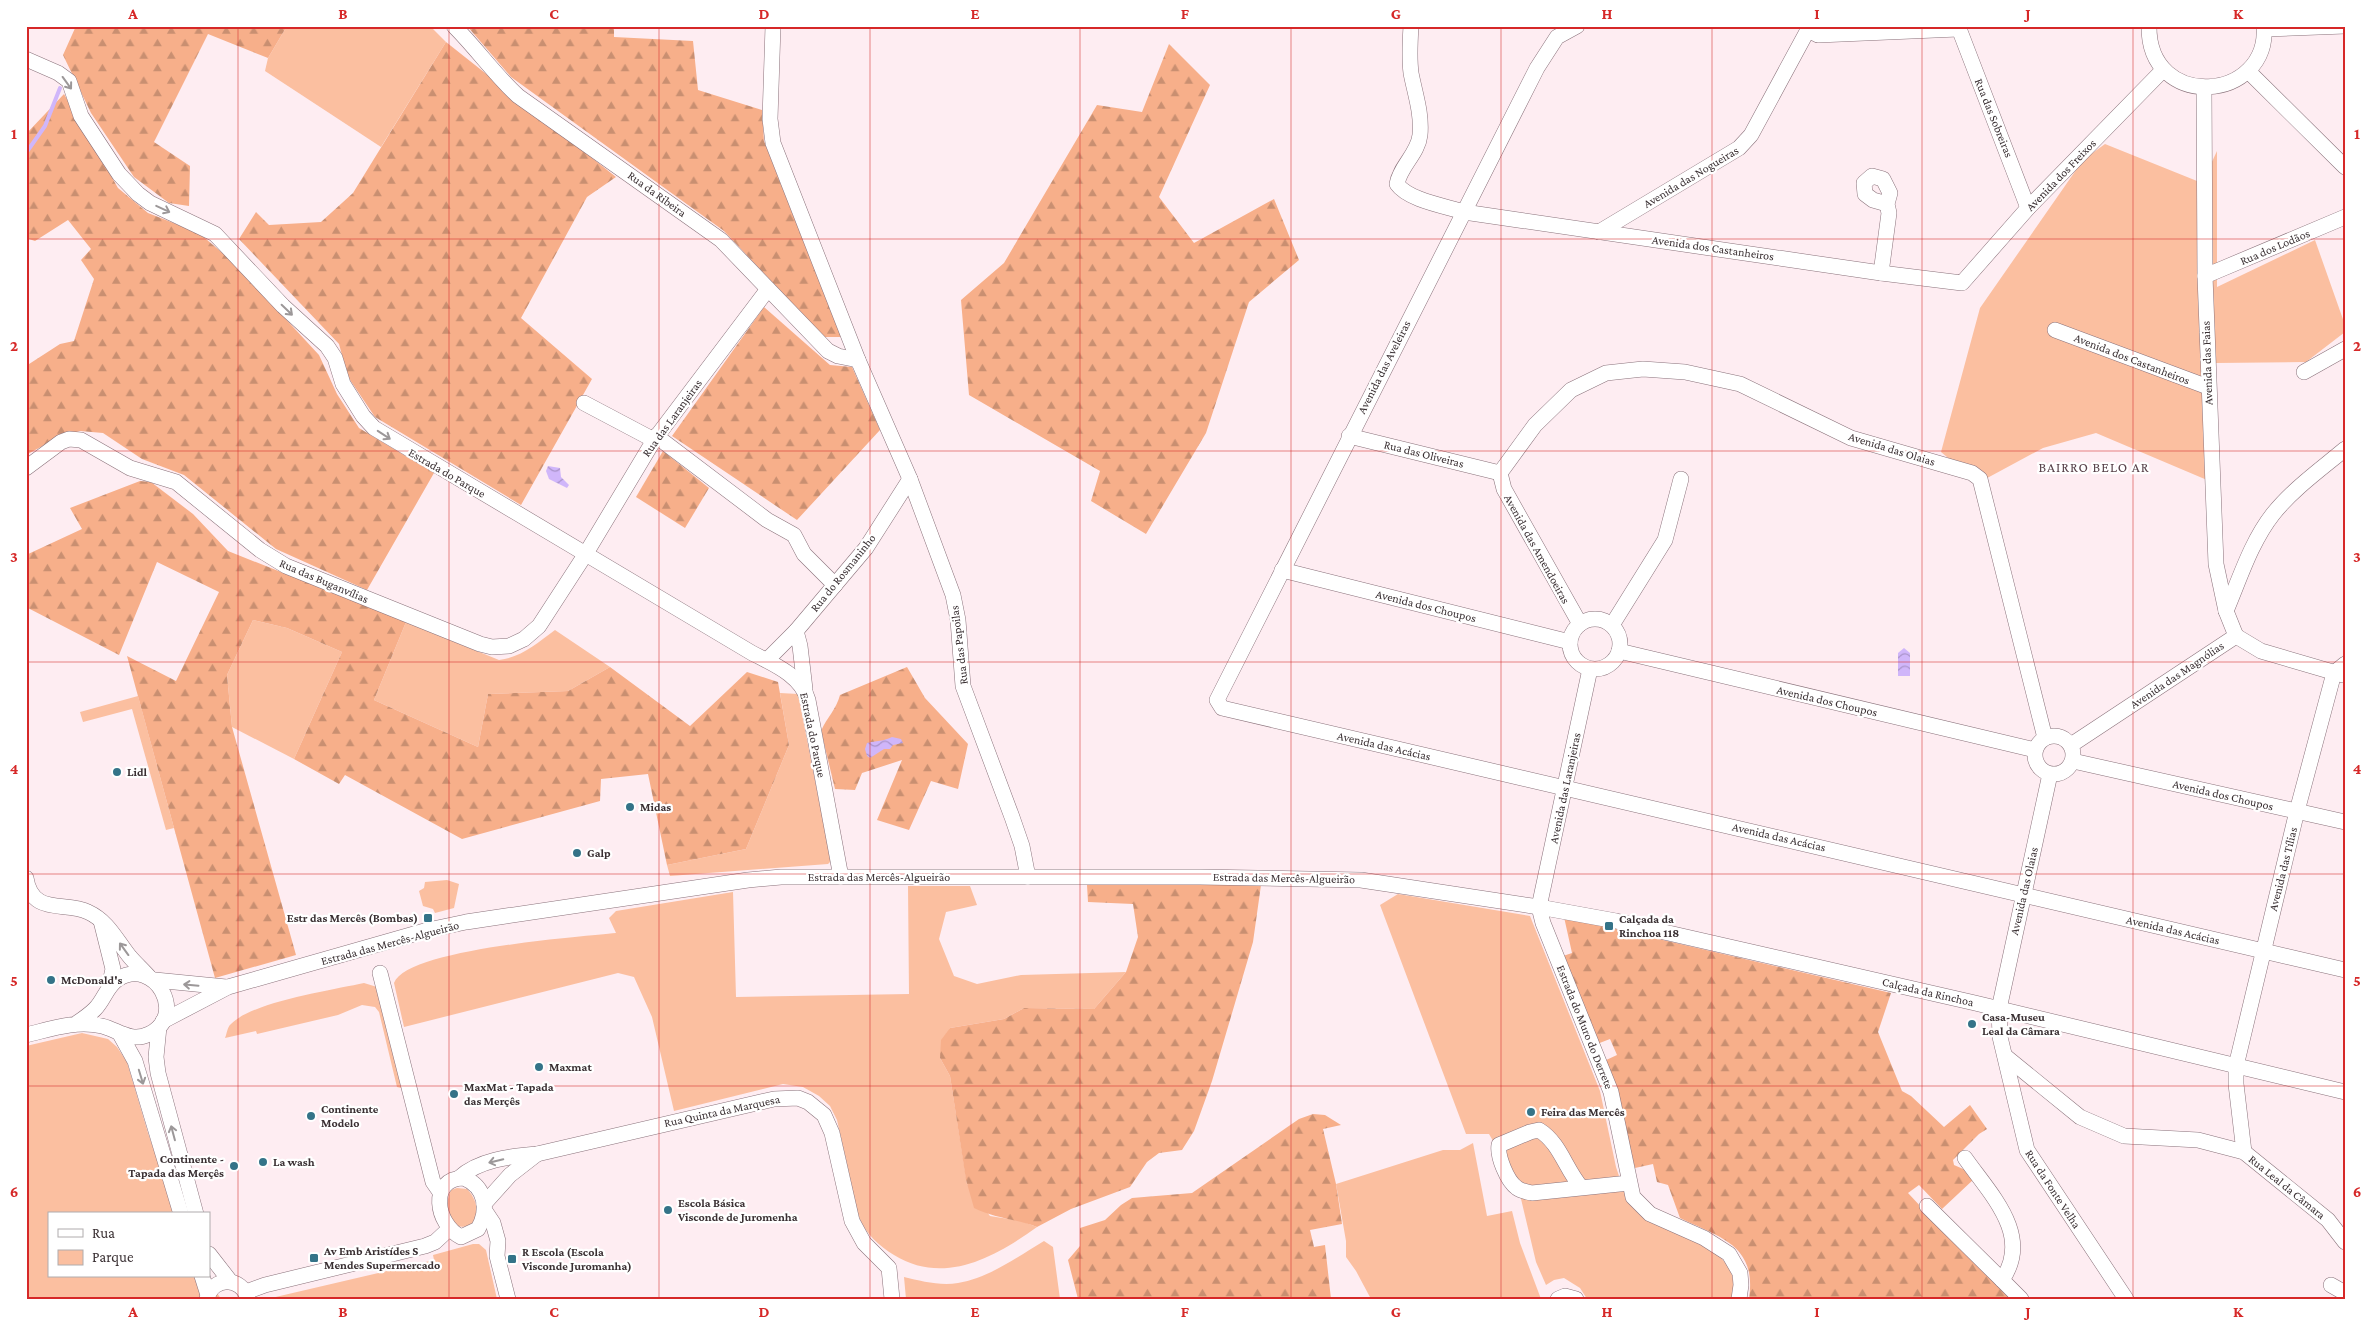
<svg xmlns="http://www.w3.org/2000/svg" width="2371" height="1325" font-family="'Crimson Pro',serif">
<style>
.green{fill:#fbbfa0}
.forest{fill:url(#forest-firs)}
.water{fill:url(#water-waves)}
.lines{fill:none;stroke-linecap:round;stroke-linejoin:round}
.stream{stroke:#d0b6fa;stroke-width:4}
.minor-casing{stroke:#8a727b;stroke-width:16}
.minor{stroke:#fff;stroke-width:15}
.oneway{stroke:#9c9899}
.grid{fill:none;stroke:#d62828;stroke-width:1;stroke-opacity:0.55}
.poi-dot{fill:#347388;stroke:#fff;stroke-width:2}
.labels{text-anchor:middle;stroke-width:4.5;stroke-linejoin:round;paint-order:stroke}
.street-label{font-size:12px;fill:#3a3033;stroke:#fff}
.poi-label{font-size:12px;font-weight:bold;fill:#3a3033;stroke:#fff;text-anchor:start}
.neighbourhood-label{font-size:14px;letter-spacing:1px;fill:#59434b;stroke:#fff}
.neatline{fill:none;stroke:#d62828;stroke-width:2}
.grid-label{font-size:16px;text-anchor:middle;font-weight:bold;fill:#d62828}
</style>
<defs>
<pattern id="forest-firs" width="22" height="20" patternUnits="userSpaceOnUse" patternTransform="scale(1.25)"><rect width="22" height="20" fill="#f7af8a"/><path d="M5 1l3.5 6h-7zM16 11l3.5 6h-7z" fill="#c98f71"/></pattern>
<pattern id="water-waves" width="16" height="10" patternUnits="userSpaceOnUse" patternTransform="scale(1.25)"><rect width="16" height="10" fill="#d0b6fa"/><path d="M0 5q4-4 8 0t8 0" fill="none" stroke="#aa94cb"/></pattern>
</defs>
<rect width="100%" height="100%" fill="#feedf2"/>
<!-- green -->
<g class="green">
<polygon points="287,26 430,26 446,42 381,147 265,71 268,58"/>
<polygon points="2105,144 2202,183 2217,151 2217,287 2315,240 2345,325 2345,332 2306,362 2216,363 2207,480 2096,433 2043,448 1978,483 1941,452 1980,308 2083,160"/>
<polygon points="253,620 287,628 342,652 294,759 232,727 227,675"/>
<path d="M 406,622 L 499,660 C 522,657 536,644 555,630 L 610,667 L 568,691 L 488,694 L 478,747 L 374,700 Z"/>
<polygon points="780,693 798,694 831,861 828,864 670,876 667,865 746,849 789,745"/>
<polygon points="138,696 174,828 166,830 132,709 83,722 80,712"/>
<polygon points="447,880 459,884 454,908 435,913 433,909 423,906 419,891 424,888 425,882"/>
<path d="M 908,886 L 970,886 L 977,905 L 946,912 L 939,939 L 954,976 L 977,984 L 1021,975 L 1126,972 L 1094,1009 L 1024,1008 L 1004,1019 L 950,1028 L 940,1058 L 950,1076 L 967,1184 L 990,1216 L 1021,1221 L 1037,1227 C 995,1257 944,1286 894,1255 C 879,1246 865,1233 859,1217 C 855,1207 854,1197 852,1187 C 847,1165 842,1142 837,1120 L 830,1106 L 819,1096 L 803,1087 L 783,1084 L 674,1111 L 652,1017 L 634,977 L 618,973 L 404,1027 L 394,983 C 407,949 578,937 616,933 L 609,918 L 616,911 L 733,892 L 736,997 L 909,994 Z"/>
<path d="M 1398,894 L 1530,916 L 1600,1091 L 1616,1167 L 1627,1200 L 1640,1215 L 1649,1221 C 1681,1235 1747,1252 1731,1299 L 1587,1299 L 1580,1288 L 1564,1278 L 1554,1280 L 1546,1285 L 1536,1262 L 1517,1182 L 1489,1134 L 1466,1134 L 1380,905 Z"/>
<path d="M 364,983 L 377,987 L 402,1085 L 401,1088 L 397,1087 L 379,1012 L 375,1007 L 362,1005 L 338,1015 L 257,1034 L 256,1031 L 225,1038 C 227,1034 227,1027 231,1024 C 252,1002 332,990 364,983 Z"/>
<polygon points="82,1033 108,1039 117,1047 127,1062 148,1133 176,1214 49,1214 49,1276 206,1276 221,1299 26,1299 26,1046"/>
<polygon points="1473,1143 1487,1216 1512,1211 1520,1243 1541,1299 1371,1299 1356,1271 1346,1257 1346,1241 1336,1184 1443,1150 1460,1150"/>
<path d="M 457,1188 L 467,1189 C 481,1202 482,1232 456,1226 C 447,1216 445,1202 451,1190 Z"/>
<path d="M 1044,1241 L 1053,1247 L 1060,1299 L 906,1299 L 904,1277 C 921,1281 940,1286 958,1283 C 989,1278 1017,1257 1044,1241 Z"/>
<polygon points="473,1244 479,1244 486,1250 497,1299 267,1299 434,1260 433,1255"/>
</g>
<!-- forest -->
<g class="forest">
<polygon points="76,26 287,26 268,58 208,34 154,142 190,166 189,206 169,203 134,177 91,113 63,55"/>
<polygon points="467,26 614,26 614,37 693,41 698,90 762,110 764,141 841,337 824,337 724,231 511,77"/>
<polygon points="446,42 616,177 587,197 521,318 592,379 521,505 375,417 348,377 339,344 239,239 256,212 269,225 321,222 353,193"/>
<polygon points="1169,44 1210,85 1159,197 1194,243 1274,199 1299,260 1249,302 1206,433 1146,534 1091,501 1100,471 969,395 961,300 1004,263 1097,105 1142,112"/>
<polygon points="64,94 118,188 148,213 199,233 233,262 319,355 337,394 359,428 434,473 367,590 276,549 184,475 142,459 103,433 80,431 59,437 26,455 26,366 60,344 74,341 94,279 81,260 91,249 68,220 35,241 26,238 26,134"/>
<polygon points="764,307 830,365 852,367 880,430 797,520 672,436"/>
<polygon points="663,451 709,488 685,528 636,497"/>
<polygon points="140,481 151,482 193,514 228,551 406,622 374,700 478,747 488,694 568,691 610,667 690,726 747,672 778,682 789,745 746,849 667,865 648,774 601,779 600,801 462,839 345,775 339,784 294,759 342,652 287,628 253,620 227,675 232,727 296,955 215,978 127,656 176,681 219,592 157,562 119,655 26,607 26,555 82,529 70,508"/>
<path d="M 907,667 L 925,698 L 968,744 L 958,789 L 931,781 L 909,830 L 877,820 L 902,760 L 862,773 L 855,790 L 835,789 L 821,731 C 827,717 836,710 840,695 Z"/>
<path d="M 1087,885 L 1261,885 L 1253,942 L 1212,1081 L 1194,1131 L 1182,1150 L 1159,1153 L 1147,1162 L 1130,1187 L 1071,1209 L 1037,1227 C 1016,1219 994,1218 974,1208 L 966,1180 L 950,1076 L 940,1058 L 941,1040 L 950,1028 L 1004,1019 L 1024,1008 L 1094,1009 L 1126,972 L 1138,937 L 1133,904 L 1088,902 Z"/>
<path d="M 1564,917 L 1891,993 L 1878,1032 L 1902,1091 L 1911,1096 L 1944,1127 L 1970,1105 L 1987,1129 L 1979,1134 L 1953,1160 L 1954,1165 L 1970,1172 L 1974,1179 L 1942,1209 L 1919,1185 L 1908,1193 L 1968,1257 L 2014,1299 L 1749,1299 C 1757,1245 1721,1238 1680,1218 L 1668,1185 L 1657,1182 L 1653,1164 L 1635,1168 L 1604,1061 L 1617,1055 L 1610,1039 L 1597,1044 L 1563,956 L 1572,953 Z"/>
<polygon points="1313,1114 1325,1115 1341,1125 1323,1129 1336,1184 1342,1224 1310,1230 1314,1247 1325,1245 1331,1299 1078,1299 1068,1260 1080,1246 1080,1228 1105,1220 1121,1205 1132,1198 1192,1193 1299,1119"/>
</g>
<!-- water -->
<g class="water">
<polygon points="548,466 560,468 561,477 569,485 567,488 549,479 546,471"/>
<polygon points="1904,648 1910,653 1910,676 1898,676 1898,653"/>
<path d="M 892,737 L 901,739 L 903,743 L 893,745 L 890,749 L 884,749 L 870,758 L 867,756 L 865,749 L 867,743 C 875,741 885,741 892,737 Z"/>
</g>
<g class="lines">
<!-- stream -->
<polyline class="stream" points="26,153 45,126 60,88"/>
<defs>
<g id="minor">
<path d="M 454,26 C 477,49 495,75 518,96 L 721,240 L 828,351 L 838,356 L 858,360"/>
<polyline points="773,26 770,119 773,143 858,360 910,479 953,595 958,620 963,686 1012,817 1022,846 1028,877"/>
<path d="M 1411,26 C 1410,42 1409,57 1411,73 C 1415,94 1422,113 1420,135 C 1418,154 1400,166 1397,184 C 1408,200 1445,206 1464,212 L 1881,273 L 1962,283 L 2028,208 L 2163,70"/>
<polyline points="1577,26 1557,37 1537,68 1217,700 1222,708 2345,970"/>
<polyline points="1958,26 2028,208"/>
<path d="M 2149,26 C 2148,112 2270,102 2264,26"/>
<polyline points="2265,29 2345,26"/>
<polyline points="1808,30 1818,35 1958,29"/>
<path d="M 26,59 L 58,73 L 69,81 L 81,116 L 119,174 L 138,194 L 150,203 L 215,234 L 283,306 L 327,346 L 335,358 L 343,384 L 363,416 L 374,428 L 752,653 C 773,664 801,675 808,700 L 841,877"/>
<polyline points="2248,71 2345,167"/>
<polyline points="2204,88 2205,276 2216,564 2226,611 2236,636"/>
<polyline points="1599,232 1739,148 1751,135 1810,26"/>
<polyline points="1881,273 1889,213 1887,204 1890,193 1883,179 1872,176 1864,183 1865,194 1873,200 1887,204"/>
<polyline points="2205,276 2345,217"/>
<polyline points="2055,330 2208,387"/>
<polyline points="2304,372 2345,349"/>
<polyline points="584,403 654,440"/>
<polyline points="656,436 767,520 794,535 804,554 835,585"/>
<polyline points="1349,436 1500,473"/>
<polyline points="26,468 61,442 69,439 81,440 130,468 176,482 260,550 286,566 480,644 492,647 509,646 524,639 539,626 585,555 654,440 768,289"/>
<polyline points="1500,473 1535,425 1571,390 1606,373 1643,369 1685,372 1740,384 1851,438 1972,473 1980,479 2045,738"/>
<polyline points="1500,473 1504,489 1580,624"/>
<polyline points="1282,570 1570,642"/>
<path d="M 2226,611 C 2240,578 2251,542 2273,514 C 2293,489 2321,469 2345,449"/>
<circle cx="1595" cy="644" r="25"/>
<polyline points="1612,625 1665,540 1681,479"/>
<polyline points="796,631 800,646 805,689"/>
<polyline points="1619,651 2035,750"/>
<polyline points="767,660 796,631 866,548 910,479"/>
<polyline points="1590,669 1539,907 1543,923 1611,1092 1633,1197 1650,1214 1704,1238 1729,1254 1740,1273 1741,1285 1739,1299"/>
<circle cx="2054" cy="755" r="19"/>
<polyline points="2071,745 2236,636 2261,651 2343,675"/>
<polyline points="2073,761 2345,822"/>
<polyline points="2050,774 1999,1009 2000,1037 2027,1150 2126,1299"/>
<path d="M 26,878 C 32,916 65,901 88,912 C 108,921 117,941 130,957 C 136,964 143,970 149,977"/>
<polyline points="101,921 113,969 109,987"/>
<polyline points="380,973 433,1182 440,1192"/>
<polyline points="155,980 226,987"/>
<polyline points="163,1021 228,987 428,930 466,922 748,880 781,877 1200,877 1361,880 1539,907 1616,921 1975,1003 2345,1092"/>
<polyline points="159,1027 156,1057 158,1073 196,1214"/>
<polyline points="120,1034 135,1061 181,1214"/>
<path d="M 26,1035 C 51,1029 76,1020 102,1026 C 118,1030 131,1043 149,1034 C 188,1016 155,956 118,979 C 107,986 104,1000 95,1009 C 90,1014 83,1019 77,1023"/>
<polyline points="2005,1056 2080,1117 2124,1136 2198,1140 2244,1152 2328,1220 2345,1242"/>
<polyline points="2244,1152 2236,1084 2236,1066 2297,811 2334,673 2345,664"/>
<path d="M 1965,1158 C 1990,1194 2033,1235 2002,1280 L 2021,1299"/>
<path d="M 459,1178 C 478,1160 511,1156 537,1154 L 774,1099 L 798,1098 L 808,1102 L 824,1115 L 832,1133 L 852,1221 L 864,1243 L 889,1268 L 892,1299"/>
<path d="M 464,1178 C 486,1187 489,1210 478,1229 L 461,1237 C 436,1225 428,1178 464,1178 Z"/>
<path d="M 1581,1187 C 1565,1168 1560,1143 1539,1130 L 1530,1132 L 1499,1145 C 1497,1156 1507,1181 1517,1188 C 1521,1191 1527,1192 1532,1193 L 1629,1183"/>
<polyline points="484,1204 510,1175 537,1154"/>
<polyline points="1927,1206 2002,1280"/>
<polyline points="485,1211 493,1223 498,1241 497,1256 508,1299"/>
<polyline points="209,1254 230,1281"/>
<polyline points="202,1276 208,1295"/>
<polyline points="2331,1285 2345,1293"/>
<polyline points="246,1292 265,1285 425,1246 435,1242 449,1229"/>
<path d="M 207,1299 C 212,1276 242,1276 248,1299"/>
<polyline points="1558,1299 1565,1296 1576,1299"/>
</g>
</defs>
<!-- minor casing -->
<use href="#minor" class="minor-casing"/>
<!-- minor -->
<use href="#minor" class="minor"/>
</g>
<!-- one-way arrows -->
<defs><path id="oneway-shaft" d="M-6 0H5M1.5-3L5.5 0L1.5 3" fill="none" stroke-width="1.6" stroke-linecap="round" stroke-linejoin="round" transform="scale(1.25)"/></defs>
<g class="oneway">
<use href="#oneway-shaft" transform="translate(67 83) rotate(54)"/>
<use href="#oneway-shaft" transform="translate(163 209) rotate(25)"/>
<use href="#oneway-shaft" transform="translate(287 310) rotate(44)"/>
<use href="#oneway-shaft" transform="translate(384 435) rotate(33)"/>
<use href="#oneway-shaft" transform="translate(124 949) rotate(-126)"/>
<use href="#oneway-shaft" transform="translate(191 985) rotate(-175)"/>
<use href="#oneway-shaft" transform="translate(141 1077) rotate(73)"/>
<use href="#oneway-shaft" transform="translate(173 1133) rotate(-105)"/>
<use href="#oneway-shaft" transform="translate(496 1161) rotate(166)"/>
</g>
<!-- grid -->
<path class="grid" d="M 238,26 L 238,1299M 449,26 L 449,1299M 659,26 L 659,1299M 870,26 L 870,1299M 1080,26 L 1080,1299M 1291,26 L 1291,1299M 1501,26 L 1501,1299M 1712,26 L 1712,1299M 1922,26 L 1922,1299M 2133,26 L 2133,1299M 26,239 L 2345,239M 26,451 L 2345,451M 26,662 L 2345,662M 26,874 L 2345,874M 26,1086 L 2345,1086"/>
<!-- markers -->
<g class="poi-dot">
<circle cx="117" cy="772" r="5"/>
<circle cx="630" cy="807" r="5"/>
<circle cx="577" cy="853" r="5"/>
<rect x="423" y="913" width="10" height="10" rx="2.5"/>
<rect x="1604" y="921" width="10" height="10" rx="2.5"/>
<circle cx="51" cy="980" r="5"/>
<circle cx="1972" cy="1024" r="5"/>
<circle cx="539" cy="1067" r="5"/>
<circle cx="454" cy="1094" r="5"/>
<circle cx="1531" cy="1112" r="5"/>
<circle cx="311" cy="1116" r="5"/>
<circle cx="263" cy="1162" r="5"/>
<circle cx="234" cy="1166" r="5"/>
<circle cx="668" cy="1210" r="5"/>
<rect x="309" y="1253" width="10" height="10" rx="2.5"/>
<rect x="507" y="1254" width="10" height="10" rx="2.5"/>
</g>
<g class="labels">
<!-- street labels -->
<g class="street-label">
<text transform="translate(1994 118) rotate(68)" y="4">Rua das Sobreiras</text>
<text transform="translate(2061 175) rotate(-46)" y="4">Avenida dos Freixos</text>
<text transform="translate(1691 177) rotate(-31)" y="4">Avenida das Nogueiras</text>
<text transform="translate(657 194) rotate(36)" y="4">Rua da Ribeira</text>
<text transform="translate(2275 247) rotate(-23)" y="4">Rua dos Lodãos</text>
<text transform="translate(1713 248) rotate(8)" y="4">Avenida dos Castanheiros</text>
<text transform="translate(2132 359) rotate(21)" y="4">Avenida dos Castanheiros</text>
<text transform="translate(2207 363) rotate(-92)" y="4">Avenida das Faias</text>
<text transform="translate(1384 367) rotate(-63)" y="4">Avenida das Aveleiras</text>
<text transform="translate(672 418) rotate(-54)" y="4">Rua das Laranjeiras</text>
<text transform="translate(1892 449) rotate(17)" y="4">Avenida das Olaias</text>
<text transform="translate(1424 454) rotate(14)" y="4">Rua das Oliveiras</text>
<text transform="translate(447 473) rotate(30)" y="4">Estrada do Parque</text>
<text transform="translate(1537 549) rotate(61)" y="4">Avenida das Amendoeiras</text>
<text transform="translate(843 573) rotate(-51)" y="4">Rua do Rosmaninho</text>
<text transform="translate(324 581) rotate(23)" y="4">Rua das Buganvílias</text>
<text transform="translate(1426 606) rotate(14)" y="4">Avenida dos Choupos</text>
<text transform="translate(959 645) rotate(-97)" y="4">Rua das Papoilas</text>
<text transform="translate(2177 675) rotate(-34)" y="4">Avenida das Magnólias</text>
<text transform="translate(1827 701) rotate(13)" y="4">Avenida dos Choupos</text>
<text transform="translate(813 735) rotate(78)" y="4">Estrada do Parque</text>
<text transform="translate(1384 746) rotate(13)" y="4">Avenida das Acácias</text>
<text transform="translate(1565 788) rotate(-78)" y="4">Avenida das Laranjeiras</text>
<text transform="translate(2223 795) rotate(13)" y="4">Avenida dos Choupos</text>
<text transform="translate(1779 837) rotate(13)" y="4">Avenida das Acácias</text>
<text transform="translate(2283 869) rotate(-76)" y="4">Avenida das Tílias</text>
<text x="879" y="881">Estrada das Mercês-Algueirão</text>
<text transform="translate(1284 878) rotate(1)" y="4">Estrada das Mercês-Algueirão</text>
<text transform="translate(2024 891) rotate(-77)" y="4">Avenida das Olaias</text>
<text transform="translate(2173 930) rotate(13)" y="4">Avenida das Acácias</text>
<text transform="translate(390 943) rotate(-15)" y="4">Estrada das Mercês-Algueirão</text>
<text transform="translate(1928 992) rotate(13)" y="4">Calçada da Rinchoa</text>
<text transform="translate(1585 1027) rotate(68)" y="4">Estrada do Muro do Derrete</text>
<text transform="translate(722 1111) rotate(-12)" y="4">Rua Quinta da Marquesa</text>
<text transform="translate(2287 1187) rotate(39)" y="4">Rua Leal da Câmara</text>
<text transform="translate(2053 1189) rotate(57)" y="4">Rua da Fonte Velha</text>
</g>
<!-- poi labels -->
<g class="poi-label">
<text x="127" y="776">Lidl</text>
<text x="640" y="811">Midas</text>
<text x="587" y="857">Galp</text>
<text x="418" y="922" text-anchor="end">Estr das Mercês (Bombas)</text>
<text x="1619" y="923">Calçada da<tspan x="1619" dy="14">Rinchoa 118</tspan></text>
<text x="61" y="984">McDonald's</text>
<text x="1982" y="1021">Casa-Museu<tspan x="1982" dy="14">Leal da Câmara</tspan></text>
<text x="549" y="1071">Maxmat</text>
<text x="464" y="1091">MaxMat - Tapada<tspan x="464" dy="14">das Merçês</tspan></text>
<text x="321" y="1113">Continente<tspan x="321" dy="14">Modelo</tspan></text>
<text x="1541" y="1116">Feira das Mercês</text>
<text x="224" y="1163" text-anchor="end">Continente -<tspan x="224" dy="14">Tapada das Merçês</tspan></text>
<text x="273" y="1166">La wash</text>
<text x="678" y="1207">Escola Básica<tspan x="678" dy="14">Visconde de Juromenha</tspan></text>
<text x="324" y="1255">Av Emb Aristídes S<tspan x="324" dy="14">Mendes Supermercado</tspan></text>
<text x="522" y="1256">R Escola (Escola<tspan x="522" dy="14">Visconde Juromanha)</tspan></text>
</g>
<!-- neighbourhood labels -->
<g class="neighbourhood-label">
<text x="2094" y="472">BAIRRO BELO AR</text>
</g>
</g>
<!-- border -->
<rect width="2371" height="1325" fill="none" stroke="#ffffff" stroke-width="55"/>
<!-- legend -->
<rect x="48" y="1212" width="162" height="65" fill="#ffffff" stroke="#b0acad"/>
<rect x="58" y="1229" width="25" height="8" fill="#ffffff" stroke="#b0acad"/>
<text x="92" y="1238" font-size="15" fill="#3a3033">Rua</text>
<rect x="58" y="1250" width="25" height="15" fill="#fbbfa0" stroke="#b0acad"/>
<text x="92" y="1262" font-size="15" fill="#3a3033">Parque</text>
<rect x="28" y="28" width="2316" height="1270" class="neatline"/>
<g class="grid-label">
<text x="133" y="19">A</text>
<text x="343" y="19">B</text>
<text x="554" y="19">C</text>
<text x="764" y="19">D</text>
<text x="975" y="19">E</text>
<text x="1185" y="19">F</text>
<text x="1396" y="19">G</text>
<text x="1607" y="19">H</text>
<text x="1817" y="19">I</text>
<text x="2028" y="19">J</text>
<text x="2238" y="19">K</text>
<text x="14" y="139">1</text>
<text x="2357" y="139">1</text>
<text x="14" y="351">2</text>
<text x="2357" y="351">2</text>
<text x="14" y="562">3</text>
<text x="2357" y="562">3</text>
<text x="14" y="774">4</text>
<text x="2357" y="774">4</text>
<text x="14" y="986">5</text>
<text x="2357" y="986">5</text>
<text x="14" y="1197">6</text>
<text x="2357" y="1197">6</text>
<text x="133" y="1317">A</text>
<text x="343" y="1317">B</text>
<text x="554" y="1317">C</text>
<text x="764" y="1317">D</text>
<text x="975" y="1317">E</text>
<text x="1185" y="1317">F</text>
<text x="1396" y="1317">G</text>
<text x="1607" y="1317">H</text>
<text x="1817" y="1317">I</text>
<text x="2028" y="1317">J</text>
<text x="2238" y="1317">K</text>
</g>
</svg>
